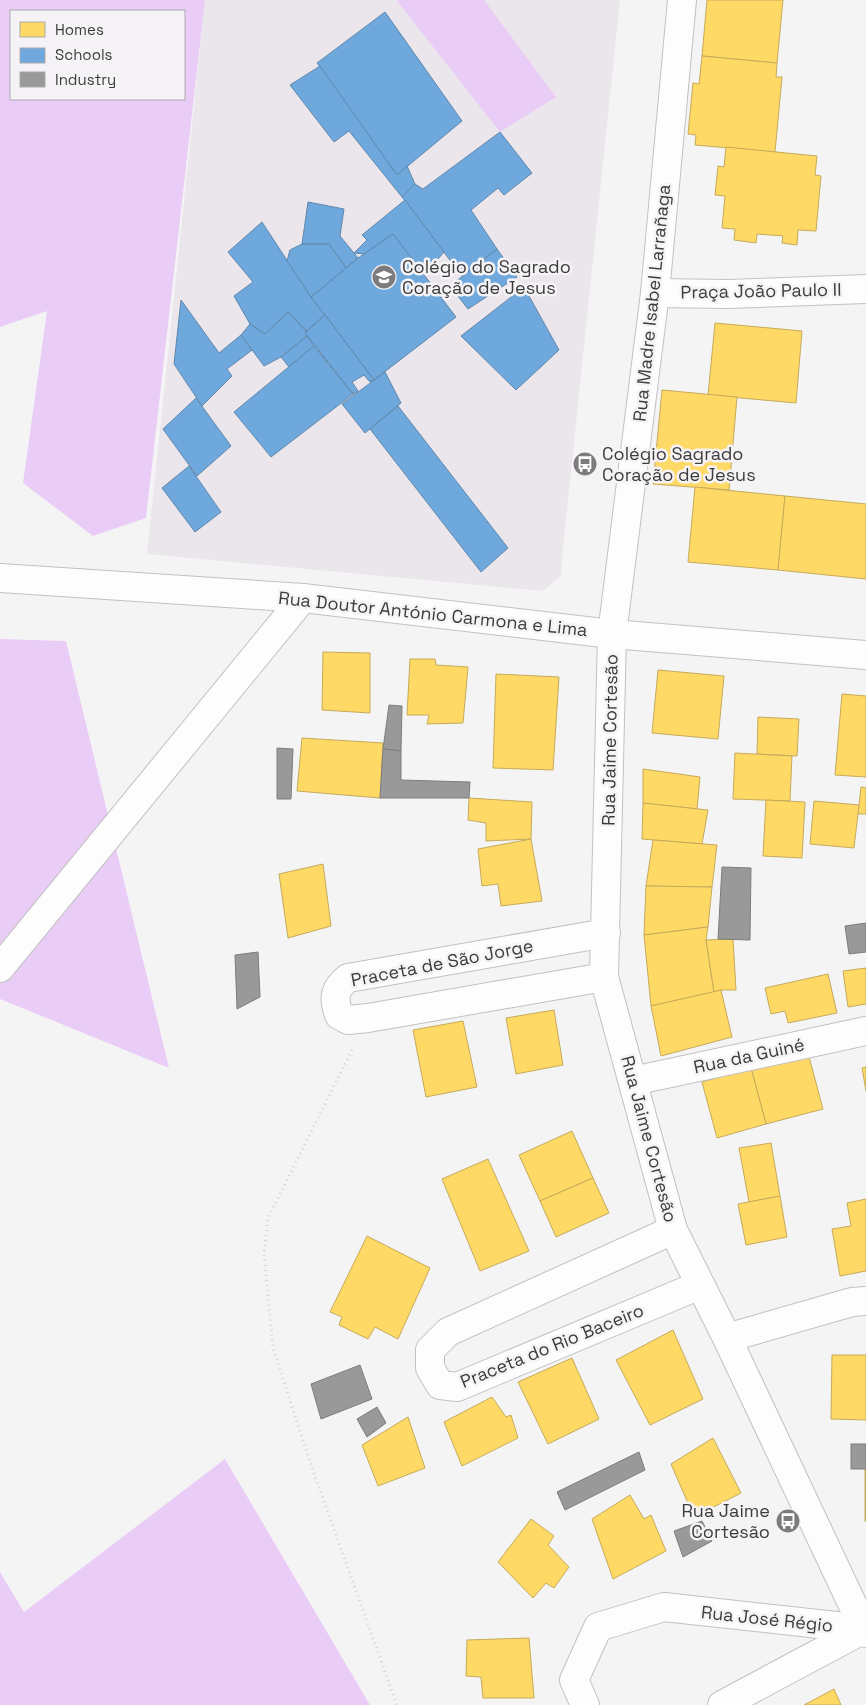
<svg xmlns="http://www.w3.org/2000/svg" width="866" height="1705" font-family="'Space Grotesk',sans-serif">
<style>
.built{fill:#ebe6ec}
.green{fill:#eacdf6;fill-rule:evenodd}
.homes{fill:#ffd966;stroke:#c5aa5a}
.schools{fill:#6fa8dc;stroke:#6088ac}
.industry{fill:#999;stroke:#7d7d7d}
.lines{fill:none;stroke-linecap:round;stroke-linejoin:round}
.minor-casing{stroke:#c2c1c2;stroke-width:30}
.major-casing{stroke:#c2c1c2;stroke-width:30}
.path{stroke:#d3d3d3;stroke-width:3;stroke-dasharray:1 4;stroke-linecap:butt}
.minor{stroke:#fefdfe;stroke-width:28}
.major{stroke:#fefdfe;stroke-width:28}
.labels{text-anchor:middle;stroke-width:5;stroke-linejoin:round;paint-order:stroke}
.poi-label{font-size:18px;fill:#3d3c3d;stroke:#f5f3f6;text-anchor:start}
.street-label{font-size:18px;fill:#3d3c3d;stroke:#f5f3f6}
</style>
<rect width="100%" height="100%" fill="#f5f4f5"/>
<!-- built -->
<polygon class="built" points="205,0 620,0 562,558 561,576 543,591 147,554"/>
<!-- green -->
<g class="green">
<path d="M 0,0 L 205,0 L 146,518 L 93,536 L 23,483 L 47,311 L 0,327 ZM 11,11 L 184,11 L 184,99 L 11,99 Z"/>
<polygon points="399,0 484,0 556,97 500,132 397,1"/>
<polygon points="0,639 66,641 169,1068 0,999"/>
<polygon points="225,1459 370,1705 0,1705 0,1572 24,1612"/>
</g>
<!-- homes -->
<g class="homes">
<polygon points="707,0 783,0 777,63 702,56"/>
<polygon points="702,56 777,63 776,77 782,77 775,152 695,145 696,135 688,134 693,83 699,84"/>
<polygon points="726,147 817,156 815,175 821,176 816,231 798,230 797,245 782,243 783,236 757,234 756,243 734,240 735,229 722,228 725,196 715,195 718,166 724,167"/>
<polygon points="715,323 802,331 796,403 708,395"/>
<polygon points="662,390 737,397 729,490 653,484"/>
<polygon points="695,487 785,496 778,570 688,562"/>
<polygon points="785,496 866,504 866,579 778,570"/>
<polygon points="323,652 370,653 370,713 322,710"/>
<polygon points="410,659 435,659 436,665 468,667 463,723 427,724 429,715 407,715"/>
<polygon points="658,670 724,676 718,739 652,733"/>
<polygon points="496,674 559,677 553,770 493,768"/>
<polygon points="842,694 866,696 866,777 835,775"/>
<polygon points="758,717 799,719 797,756 757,754"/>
<polygon points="302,738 383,743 380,798 297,791"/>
<polygon points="735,753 792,756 790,801 733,799"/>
<polygon points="643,769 700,777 697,809 643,803"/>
<polygon points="861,787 866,788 866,814 858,814"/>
<polygon points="469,798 532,802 531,839 486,841 486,823 468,820"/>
<polygon points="766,800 805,802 802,858 763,856"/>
<polygon points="814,801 859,805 854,848 810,844"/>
<polygon points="643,803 708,810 702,844 642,839"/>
<polygon points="531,839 542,901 501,906 498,884 482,886 478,849"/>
<polygon points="653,840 717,845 712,887 646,886"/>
<polygon points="323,864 331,926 288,938 279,874"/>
<polygon points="646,886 712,887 708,927 644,935"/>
<polygon points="708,927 706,940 714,992 651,1006 644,935"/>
<polygon points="733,939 736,990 721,990 714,992 706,940"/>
<polygon points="866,968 866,1004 848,1007 843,971"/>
<polygon points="828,974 837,1013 788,1023 785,1011 771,1014 765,988"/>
<polygon points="721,990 732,1037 661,1056 651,1006"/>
<polygon points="554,1010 563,1065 516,1074 506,1018"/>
<polygon points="463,1021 477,1087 426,1097 413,1030"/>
<polygon points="808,1053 823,1109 766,1124 751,1068"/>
<polygon points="866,1067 866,1091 862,1068"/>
<polygon points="751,1068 766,1124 717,1138 702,1082"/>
<polygon points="572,1131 593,1178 540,1201 519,1155"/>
<polygon points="771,1143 780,1196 749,1202 739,1148"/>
<polygon points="488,1159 529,1251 480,1271 442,1179"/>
<polygon points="593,1178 609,1213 556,1237 540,1201"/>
<polygon points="780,1196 787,1237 746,1245 738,1204"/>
<polygon points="866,1199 866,1271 840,1276 832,1229 851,1226 847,1203"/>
<polygon points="367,1236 430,1268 398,1339 375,1327 368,1339 339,1325 342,1317 330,1312"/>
<polygon points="673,1330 703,1399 650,1425 616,1360"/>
<polygon points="832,1355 866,1355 866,1420 831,1419"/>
<polygon points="572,1358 599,1419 548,1444 518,1382"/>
<polygon points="492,1397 506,1417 511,1415 518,1438 462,1466 444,1422"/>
<polygon points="408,1417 425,1468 378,1486 362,1445"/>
<polygon points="713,1438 741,1493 694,1517 671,1464"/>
<rect x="865" y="1469" width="1" height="52"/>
<polygon points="630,1495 644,1519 651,1515 666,1551 613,1579 592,1519"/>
<polygon points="531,1519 554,1536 548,1545 569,1567 554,1588 546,1583 533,1598 498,1562"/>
<polygon points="529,1638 534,1698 483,1698 481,1677 466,1676 467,1640"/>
<polygon points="834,1689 841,1705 804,1705"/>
</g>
<!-- schools -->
<g class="schools">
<polygon points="385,12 462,121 397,175 317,63"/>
<polygon points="320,66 397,175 407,166 415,184 402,197 349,131 334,142 290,85"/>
<polygon points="500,132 532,173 504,195 498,188 471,210 497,249 462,276 402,197 415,184 423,189"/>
<polygon points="405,200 444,252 424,275 393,234 364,254 354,253 367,240 362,235"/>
<polygon points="308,202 344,209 340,236 358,258 346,268 329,244 302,244"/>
<polygon points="262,222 311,297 325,315 306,331 288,312 265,334 250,324 234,296 253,282 228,252"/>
<polygon points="393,234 456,317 374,380 311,297 358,258"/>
<polygon points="302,244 329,244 346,268 311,297 287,261 290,250"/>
<polygon points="497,249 517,277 468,309 450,286"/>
<polygon points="524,287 559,350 516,390 461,336"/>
<polygon points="181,300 219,353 241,335 252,350 227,369 232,376 202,406 174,364"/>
<polygon points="288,312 306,331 307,336 281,357 264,366 241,335 250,324 265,334"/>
<polygon points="325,315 374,380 370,382 364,375 352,382 358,391 353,394 305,333"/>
<polygon points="307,336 314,346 289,367 281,357"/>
<polygon points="314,346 353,394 271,457 234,412"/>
<polygon points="385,372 401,403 365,433 342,404"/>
<polygon points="196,398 231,446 197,476 163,429"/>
<polygon points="398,406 508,548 481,572 370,429"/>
<polygon points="189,466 221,512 195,532 162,488"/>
</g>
<!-- industry -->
<g class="industry">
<polygon points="389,705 402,706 401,751 383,749"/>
<polygon points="277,748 293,749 291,799 277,799"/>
<polygon points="383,749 401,751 401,780 470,782 469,798 380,798"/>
<polygon points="722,867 751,868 750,940 718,939"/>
<polygon points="866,923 866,952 849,954 845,926"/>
<polygon points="258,952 260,997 237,1009 235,955"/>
<polygon points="360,1365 372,1399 321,1419 311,1384"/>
<polygon points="377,1407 386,1423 367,1437 357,1419"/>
<rect x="851" y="1444" width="15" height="25"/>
<polygon points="639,1452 645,1470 565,1510 557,1492"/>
<polygon points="702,1521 712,1541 683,1557 674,1531"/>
</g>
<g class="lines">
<defs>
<g id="minor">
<polyline points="682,0 655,293 612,634 604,977 673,1230 727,1338 866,1633"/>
<polyline points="655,293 728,294 866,289"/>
<polyline points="0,968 303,598"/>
<path d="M 604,977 L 368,1018 L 348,1020 L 339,1015 C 333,998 334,989 348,978 L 606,933"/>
<polyline points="633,1081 866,1031"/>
<polyline points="673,1230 448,1332 430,1350 430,1368 440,1385 457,1387 700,1285"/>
<polyline points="727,1338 852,1302 866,1301"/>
<polyline points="585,1705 574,1680 598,1627 664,1607 864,1629"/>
<polyline points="722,1705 866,1628"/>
</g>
<polyline id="major" points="0,578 303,598 612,634 866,655"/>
</defs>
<!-- minor casing -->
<use href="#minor" class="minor-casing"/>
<!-- major casing -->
<use href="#major" class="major-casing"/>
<!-- path -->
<polyline class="path" points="352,1050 268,1218 264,1254 273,1348 312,1468 397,1705"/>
<!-- minor -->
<use href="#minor" class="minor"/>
<!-- major -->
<use href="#major" class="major"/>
</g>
<!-- icons -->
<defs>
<symbol id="school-disc" viewBox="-11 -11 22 22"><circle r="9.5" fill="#7d7c7d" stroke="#f5f3f6"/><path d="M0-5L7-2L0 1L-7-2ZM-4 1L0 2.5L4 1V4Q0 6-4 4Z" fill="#fff"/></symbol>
<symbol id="bus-disc" viewBox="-11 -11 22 22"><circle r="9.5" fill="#7d7c7d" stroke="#f5f3f6"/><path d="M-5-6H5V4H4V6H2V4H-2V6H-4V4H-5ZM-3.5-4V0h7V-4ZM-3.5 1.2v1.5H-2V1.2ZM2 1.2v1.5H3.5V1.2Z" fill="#fff"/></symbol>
</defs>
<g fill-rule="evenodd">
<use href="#school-disc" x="370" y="263" width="28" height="28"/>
<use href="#bus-disc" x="571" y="450" width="28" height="28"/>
<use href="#bus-disc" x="774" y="1507" width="28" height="28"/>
</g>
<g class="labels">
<!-- poi labels -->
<g class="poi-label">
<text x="402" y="273">Colégio do Sagrado<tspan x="402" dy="21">Coração de Jesus</tspan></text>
<text x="602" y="460">Colégio Sagrado<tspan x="602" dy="21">Coração de Jesus</tspan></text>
<text x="770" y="1517" text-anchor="end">Rua Jaime<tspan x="770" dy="21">Cortesão</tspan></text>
</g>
<!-- street labels -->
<g class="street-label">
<text transform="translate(761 291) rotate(-1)" y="6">Praça João Paulo II</text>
<text transform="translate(652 303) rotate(-84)" y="6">Rua Madre Isabel Larrañaga</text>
<text transform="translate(433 614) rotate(6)" y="6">Rua Doutor António Carmona e Lima</text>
<text transform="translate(610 740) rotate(-89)" y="6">Rua Jaime Cortesão</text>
<text transform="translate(442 963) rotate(-11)" y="6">Praceta de São Jorge</text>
<text transform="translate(749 1056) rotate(-12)" y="6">Rua da Guiné</text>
<text transform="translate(649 1139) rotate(75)" y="6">Rua Jaime Cortesão</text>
<text transform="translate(552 1346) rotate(-22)" y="6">Praceta do Rio Baceiro</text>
<text transform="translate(767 1619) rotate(6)" y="6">Rua José Régio</text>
</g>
</g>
<!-- legend -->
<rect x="10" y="10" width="175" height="90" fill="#f5f3f6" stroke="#abaaac"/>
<rect x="20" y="22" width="25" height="15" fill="#ffd966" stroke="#abaaac"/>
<text x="55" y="35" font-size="15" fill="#3d3c3d">Homes</text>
<rect x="20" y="48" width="25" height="15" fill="#6fa8dc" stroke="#abaaac"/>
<text x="55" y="60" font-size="15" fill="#3d3c3d">Schools</text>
<rect x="20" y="72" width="25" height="15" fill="#999999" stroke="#abaaac"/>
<text x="55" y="85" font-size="15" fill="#3d3c3d">Industry</text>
</svg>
